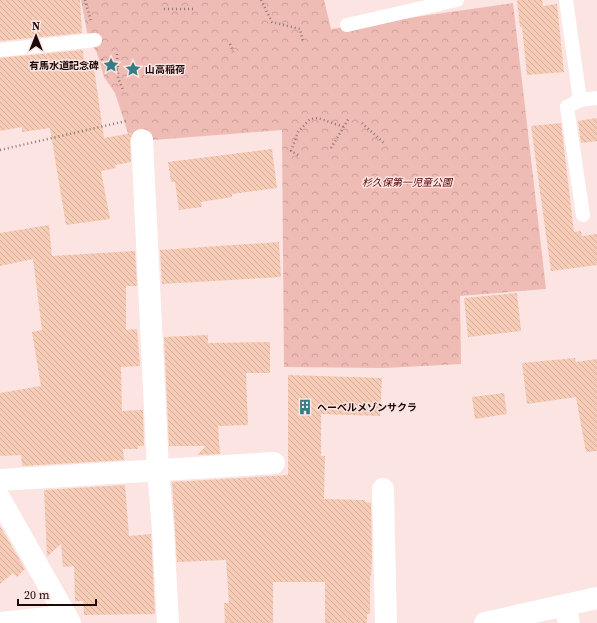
<svg xmlns="http://www.w3.org/2000/svg" width="597" height="623" font-family="'Source Serif 4','Noto Sans JP',serif">
<style>
.park{fill:url(#park-crowns)}
.building{fill:url(#building-back-hatch)}
.lines{fill:none;stroke-linecap:round;stroke-linejoin:round}
.path{stroke:#8b7774;stroke-width:2.5;stroke-dasharray:1 3;stroke-linecap:butt}
.service{stroke:#fff;stroke-width:14}
.minor{stroke:#fff;stroke-width:22}
.tertiary{stroke:#fff;stroke-width:22}
.labels{text-anchor:middle;stroke-width:3;stroke-linejoin:round;paint-order:stroke}
.poi-label{font-size:10px;font-weight:bold;fill:#1b0a08;stroke:#fbe4e1;text-anchor:start}
.park-label{font-size:10px;font-style:italic;fill:#590002;stroke:#fbe4e1}
</style>
<defs>
<pattern id="park-crowns" width="20" height="18" patternUnits="userSpaceOnUse"><rect width="20" height="18" fill="#efbcb5"/><path d="M2 6a3 3 0 1 1 6 0M12 15a3 3 0 1 1 6 0" fill="none" stroke="#cca09a"/></pattern>
<pattern id="building-back-hatch" width="6" height="6" patternUnits="userSpaceOnUse"><rect width="6" height="6" fill="#f6ccb7"/><path d="M-1 5l2 2M0 0l6 6M5-1l2 2" fill="none" stroke="#d2ae9c"/></pattern>
</defs>
<rect width="100%" height="100%" fill="#fbe4e1"/>
<!-- park -->
<polygon class="park" points="81,0 324,0 331,29 513,3 546,289 460,296 461,364 385,368 284,367 282,130 153,140 133,139 128,133 115,93 104,77 97,53 88,37"/>
<!-- building -->
<g class="building">
<polygon points="0,0 80,0 82,33 0,41"/>
<polygon points="517,0 542,0 543,6 557,4 564,72 527,75 522,27 520,27"/>
<polygon points="83,50 84,63 90,62 90,69 94,68 104,138 132,133 130,141 131,162 115,165 116,168 101,171 110,219 66,225 50,128 22,132 22,127 0,131 0,58"/>
<polygon points="597,118 597,141 581,143 578,121"/>
<polygon points="561,123 574,232 581,231 582,236 597,234 597,265 551,271 531,126"/>
<polygon points="272,149 277,188 232,194 232,197 201,202 202,207 179,210 175,182 171,182 168,162"/>
<polygon points="49,225 52,256 135,251 137,286 126,286 126,330 137,329 140,366 121,367 122,411 143,410 144,446 138,446 138,449 123,449 124,460 22,466 21,455 0,456 0,393 41,386 32,332 42,330 33,259 0,266 0,233"/>
<polygon points="279,242 281,277 162,284 160,250"/>
<polygon points="517,293 521,331 468,337 464,298"/>
<polygon points="208,335 208,343 270,342 270,373 246,373 248,425 218,426 220,454 197,455 206,446 169,446 164,337"/>
<polygon points="575,358 576,362 597,359 597,451 586,452 576,397 527,404 522,363"/>
<polygon points="288,375 382,378 380,416 321,414 321,456 325,456 324,499 365,500 365,502 371,503 372,558 371,576 370,576 370,614 367,614 367,623 325,623 325,582 273,582 273,623 225,623 224,603 229,603 226,560 177,562 172,482 288,475"/>
<polygon points="504,393 507,414 475,419 472,397"/>
<polygon points="125,485 129,536 151,534 155,614 84,615 83,601 75,601 74,566 63,567 61,544 47,557 44,490"/>
<polygon points="0,526 25,569 17,577 13,573 0,584"/>
</g>
<g class="lines">
<!-- path -->
<g class="path">
<polyline points="85,0 91,21"/>
<polyline points="261,0 272,22 300,29 303,42"/>
<polyline points="164,9 193,9"/>
<polyline points="230,44 233,52"/>
<polyline points="117,54 118,70"/>
<path d="M 102,59 C 104,69 110,68 118,70 L 118,78 L 123,90"/>
<polyline points="362,123 384,143"/>
<polyline points="331,148 349,118"/>
<polyline points="0,150 126,121"/>
<polyline points="298,155 291,151 298,132 310,119 318,118 344,127"/>
</g>
<!-- service -->
<g class="service">
<polyline points="566,0 580,100 597,98"/>
<polyline points="347,25 457,0"/>
<polyline points="0,50 95,40"/>
<polyline points="580,100 567,107 583,215"/>
</g>
<!-- minor -->
<g class="minor">
<polyline points="142,140 158,470 163,530 168,623"/>
<polyline points="0,480 274,463"/>
<polyline points="383,489 386,623"/>
<polyline points="0,499 70,623"/>
<polyline points="565,605 569,623"/>
<polyline points="0,623 66,616"/>
</g>
<!-- tertiary -->
<polyline class="tertiary" points="485,623 597,598"/>
</g>
<!-- icons -->
<defs>
<symbol id="sight-bare" viewBox="-9 -9 18 18"><path d="M0-6L1.8-2.2L6-1.7L2.9 1.2L3.7 5.4L0 3.3L-3.7 5.4L-2.9 1.2L-6-1.7L-1.8-2.2Z" fill="#357d86" stroke="#fbe4e1" stroke-width="2.5" paint-order="stroke"/></symbol>
<symbol id="building-bare" viewBox="-9 -9 18 18"><path d="M-4-6H4V6H1V3H-1V6H-4ZM-2.5-4.3h1.7v1.8h-1.7ZM.8-4.3h1.7v1.8H.8ZM-2.5-1h1.7V.8h-1.7ZM.8-1h1.7V.8H.8Z" fill="#357d86" stroke="#fbe4e1" stroke-width="2.5" paint-order="stroke"/></symbol>
</defs>
<g fill-rule="evenodd">
<use href="#sight-bare" x="100" y="54" width="22" height="22"/>
<use href="#sight-bare" x="122" y="58" width="22" height="22"/>
<use href="#building-bare" x="294" y="396" width="22" height="22"/>
</g>
<g class="labels">
<!-- poi labels -->
<g class="poi-label">
<text x="99" y="69" text-anchor="end">有馬水道記念碑</text>
<text x="145" y="73">山高稲荷</text>
<text x="317" y="411">ヘーベルメゾンサクラ</text>
</g>
<!-- park labels -->
<g class="park-label">
<text x="407" y="186">杉久保第一児童公園</text>
</g>
</g>
<!-- north arrow -->
<g transform="translate(36 36)" stroke="#fbe4e1" stroke-width="3" paint-order="stroke">
<path d="M0-3L7 15L0 10L-7 15Z" fill="#1b0a08"/>
<text y="-6" font-size="11" font-weight="bold" text-anchor="middle" fill="#1b0a08">N</text>
</g>
<!-- scale -->
<path d="M18 599v6h78v-6" fill="none" stroke="#1b0a08" stroke-width="2"/>
<text x="24" y="599" font-size="12" fill="#1b0a08" stroke="#fbe4e1" stroke-width="3" paint-order="stroke">20 m</text>
</svg>
